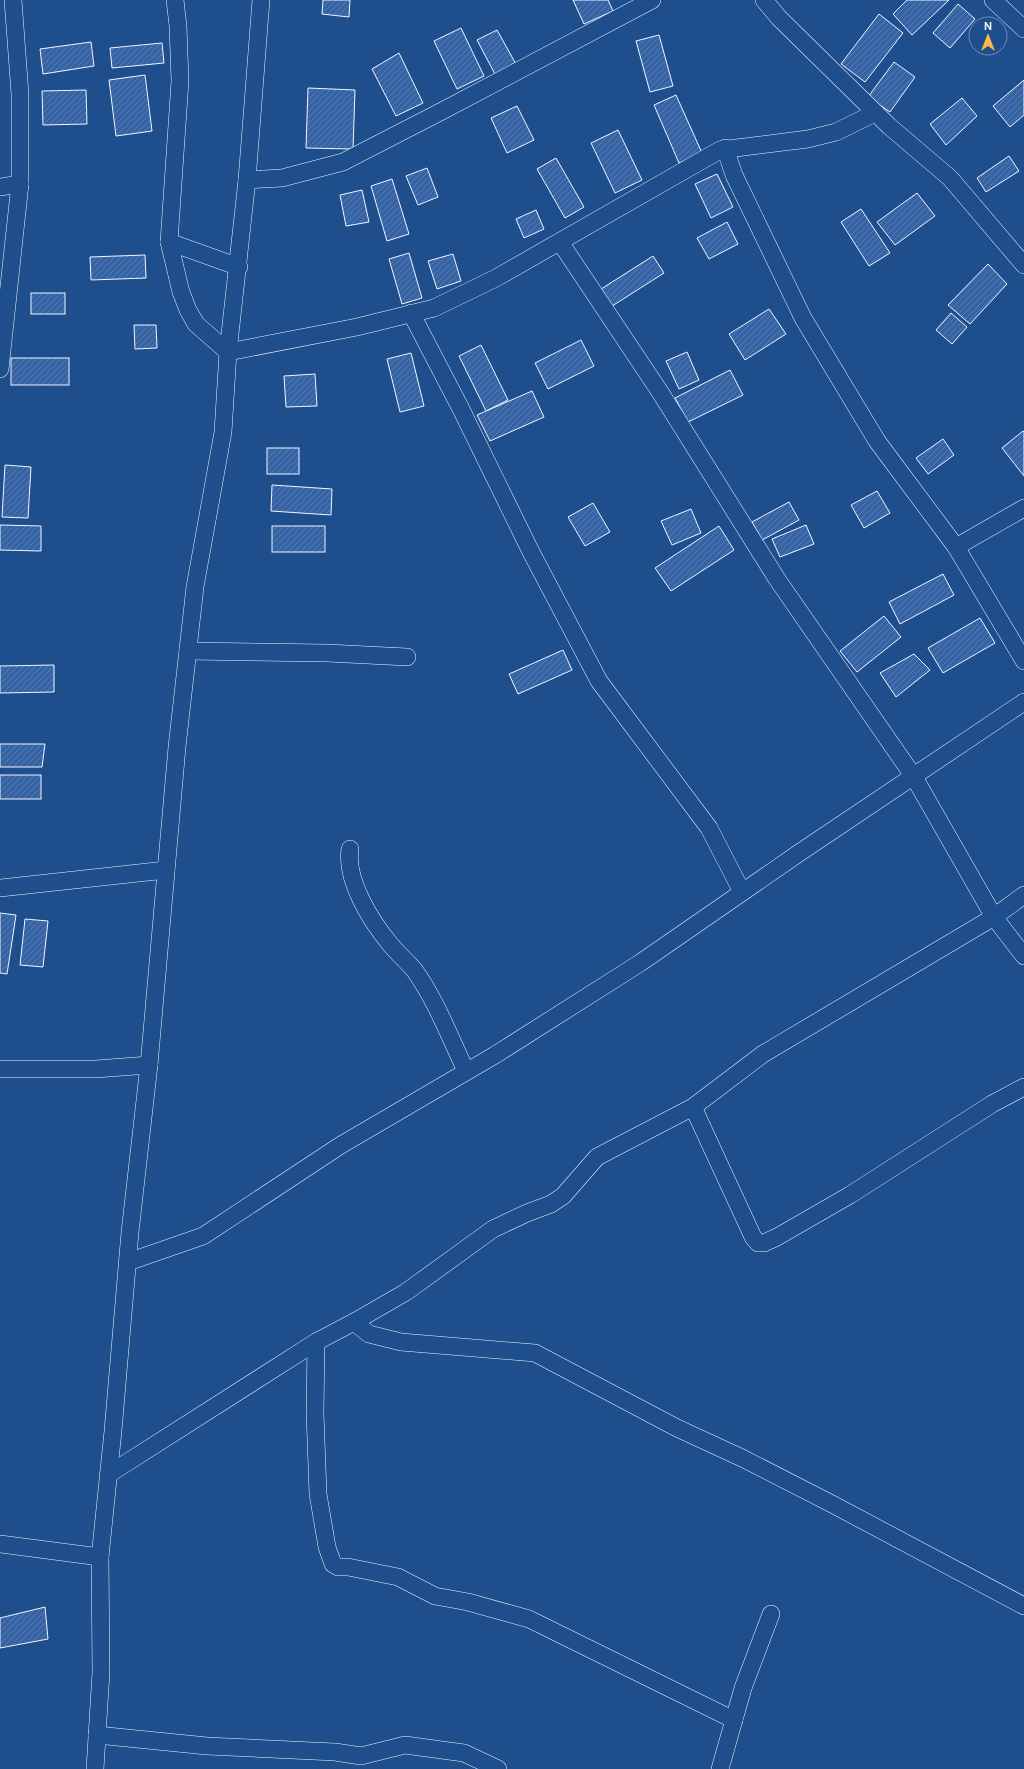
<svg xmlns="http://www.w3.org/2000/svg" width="1024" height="1769" font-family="'DM Sans',sans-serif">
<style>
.building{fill:url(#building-hatch);stroke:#f2f6ff}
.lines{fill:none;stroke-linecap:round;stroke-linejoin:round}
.minor-casing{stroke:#f2f6ff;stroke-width:18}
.minor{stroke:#1f4e8c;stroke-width:17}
</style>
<defs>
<pattern id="building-hatch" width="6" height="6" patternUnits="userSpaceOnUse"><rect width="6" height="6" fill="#3563a3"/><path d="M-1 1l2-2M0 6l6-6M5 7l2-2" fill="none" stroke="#537ab1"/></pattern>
</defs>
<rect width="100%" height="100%" fill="#1f4e8c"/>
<!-- building -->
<g class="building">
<polygon points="323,0 350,0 349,17 322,14"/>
<polygon points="573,0 608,0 613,11 584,24"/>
<polygon points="907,0 949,0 912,35 893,14"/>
<polygon points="958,4 975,19 950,48 933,33"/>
<polygon points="879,14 903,33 865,82 841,64"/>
<polygon points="461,28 484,76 457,89 434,41"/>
<polygon points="497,30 517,66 496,76 477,40"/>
<polygon points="659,35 673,86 650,92 636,41"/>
<polygon points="91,42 94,66 43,74 40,49"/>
<polygon points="162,43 164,63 112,68 110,48"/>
<polygon points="399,53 423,103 396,116 372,69"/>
<polygon points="894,62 915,77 890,112 868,97"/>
<polygon points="145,75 152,131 116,136 109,80"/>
<polygon points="1024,80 1024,115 1010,127 993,106"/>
<polygon points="308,88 355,90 353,149 306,148"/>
<polygon points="86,90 87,124 43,125 42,91"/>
<polygon points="676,95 702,153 679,163 654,105"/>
<polygon points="962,98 977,116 946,145 930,124"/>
<polygon points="517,106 534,140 507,153 491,118"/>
<polygon points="618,130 642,180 615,193 591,143"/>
<polygon points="1009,156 1019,171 986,192 977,178"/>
<polygon points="556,158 584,207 565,218 537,169"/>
<polygon points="427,168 438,197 418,205 406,176"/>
<polygon points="717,174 733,207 711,218 695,184"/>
<polygon points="392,179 409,234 387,241 371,186"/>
<polygon points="362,190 369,222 346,226 340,195"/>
<polygon points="917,193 935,216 895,245 877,222"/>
<polygon points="861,209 890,253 869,266 841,222"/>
<polygon points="536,210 544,229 524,238 516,219"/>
<polygon points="727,222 738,244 709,259 697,238"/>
<polygon points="409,253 422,298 402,304 389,259"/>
<polygon points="453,254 461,281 437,289 428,261"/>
<polygon points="145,255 146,278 91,280 90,257"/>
<polygon points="653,256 664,273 609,308 598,291"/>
<polygon points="988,264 1007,284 970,324 948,305"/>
<rect x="31" y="293" width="34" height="21"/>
<polygon points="769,309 786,334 745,360 729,334"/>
<polygon points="951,313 967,327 952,344 936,330"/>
<polygon points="134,325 156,325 157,348 135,349"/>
<polygon points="581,340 594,366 548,389 535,363"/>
<polygon points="481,345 508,400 486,411 459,356"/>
<polygon points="687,352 699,380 679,389 666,361"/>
<polygon points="411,353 424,406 400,412 387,359"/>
<rect x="11" y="358" width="58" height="27"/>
<polygon points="730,370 743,395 688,422 675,398"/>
<polygon points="315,374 317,406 286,407 284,376"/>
<polygon points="532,391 544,417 490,441 477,415"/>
<polygon points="1023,431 1024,432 1024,476 1002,448"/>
<polygon points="943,439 954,455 928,474 916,458"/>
<rect x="267" y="448" width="32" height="26"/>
<polygon points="5,465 31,467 28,518 2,517"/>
<polygon points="272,485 332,489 331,515 271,511"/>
<polygon points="877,491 890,513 864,528 851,505"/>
<polygon points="789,502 799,520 762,540 752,522"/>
<polygon points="593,503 610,532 585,546 568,517"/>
<polygon points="691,509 701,533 672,545 661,521"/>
<polygon points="0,525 41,526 41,551 0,550"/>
<polygon points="806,525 814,544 780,557 772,539"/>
<rect x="272" y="526" width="53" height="26"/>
<polygon points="719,526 734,550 671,591 655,568"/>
<polygon points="943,574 954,595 900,624 889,602"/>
<polygon points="884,616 901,637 857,672 840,651"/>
<polygon points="980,618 995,643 943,673 928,648"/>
<polygon points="563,650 572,670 518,694 509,674"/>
<polygon points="914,654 930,670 896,697 880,673"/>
<polygon points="54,665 54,692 0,693 0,666"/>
<polygon points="0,744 45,744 42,767 0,767"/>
<rect x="0" y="775" width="41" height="24"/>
<polygon points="0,913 16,915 7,974 0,973"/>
<polygon points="25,919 48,921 43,967 20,965"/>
<polygon points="45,1607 48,1639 0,1648 0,1618"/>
</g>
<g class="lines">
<defs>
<g id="minor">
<polyline points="175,0 178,26 180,81 169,242 181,292 188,310 196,324 228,352 357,327 434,308 496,278 720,150 808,139 836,132 875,113"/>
<polyline points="764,0 779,18 889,126 950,178 1024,265"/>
<polyline points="993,0 1024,29"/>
<polyline points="725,148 734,175 803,318 877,441 956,547 1024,661"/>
<polyline points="247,180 282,178 343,162 442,111 652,0"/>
<polyline points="0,187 20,184"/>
<polyline points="169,242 239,267"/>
<polyline points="560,242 660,392 777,579 914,777 994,917 1024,956"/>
<polyline points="411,313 461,409 531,552 599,681 709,828 742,892"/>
<polyline points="0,369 20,184 20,94 13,0"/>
<polyline points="956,547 1024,508"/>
<polyline points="188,651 327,653 407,657"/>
<path d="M 350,849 C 345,880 371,921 390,944 C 398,954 408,962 415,971 C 437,1002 450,1038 466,1071"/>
<polyline points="0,888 166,870"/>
<polyline points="0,1069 96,1069 149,1065"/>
<polyline points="693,1107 753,1237 758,1243 764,1243 777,1237 850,1195 992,1104 1024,1087"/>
<polyline points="128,1262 203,1236 341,1145 495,1055 640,963 799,853 1024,702"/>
<polyline points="354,1322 369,1334 401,1342 535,1353 677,1428 742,1458 832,1504 1024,1606"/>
<polyline points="316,1342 315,1413 318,1494 327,1547 333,1564 338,1567 348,1567 398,1577 435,1596 468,1602 529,1619 734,1720"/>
<polyline points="109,1474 316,1342 354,1322 406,1292 493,1229 527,1213 551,1204 563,1196 597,1157 693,1107 763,1054 994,917 1024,895"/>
<polyline points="0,1544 100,1557"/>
<polyline points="97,1735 207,1746 335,1752 361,1756 405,1745 464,1753 498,1769"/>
<polyline points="95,1769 101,1672 100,1557 113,1431 130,1232 149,1065 177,747 195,587 223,432 228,352 247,180 261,0"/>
<polyline points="720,1769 743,1688 771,1614"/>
</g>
</defs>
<!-- minor casing -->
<use href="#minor" class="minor-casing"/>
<!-- minor -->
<use href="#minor" class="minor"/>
</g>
<!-- north arrow -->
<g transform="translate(988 36)"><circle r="19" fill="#1f4e8c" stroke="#7391ba"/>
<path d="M0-3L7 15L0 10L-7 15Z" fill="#ffb74d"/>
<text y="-6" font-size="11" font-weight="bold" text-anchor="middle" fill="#f2f6ff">N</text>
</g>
</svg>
